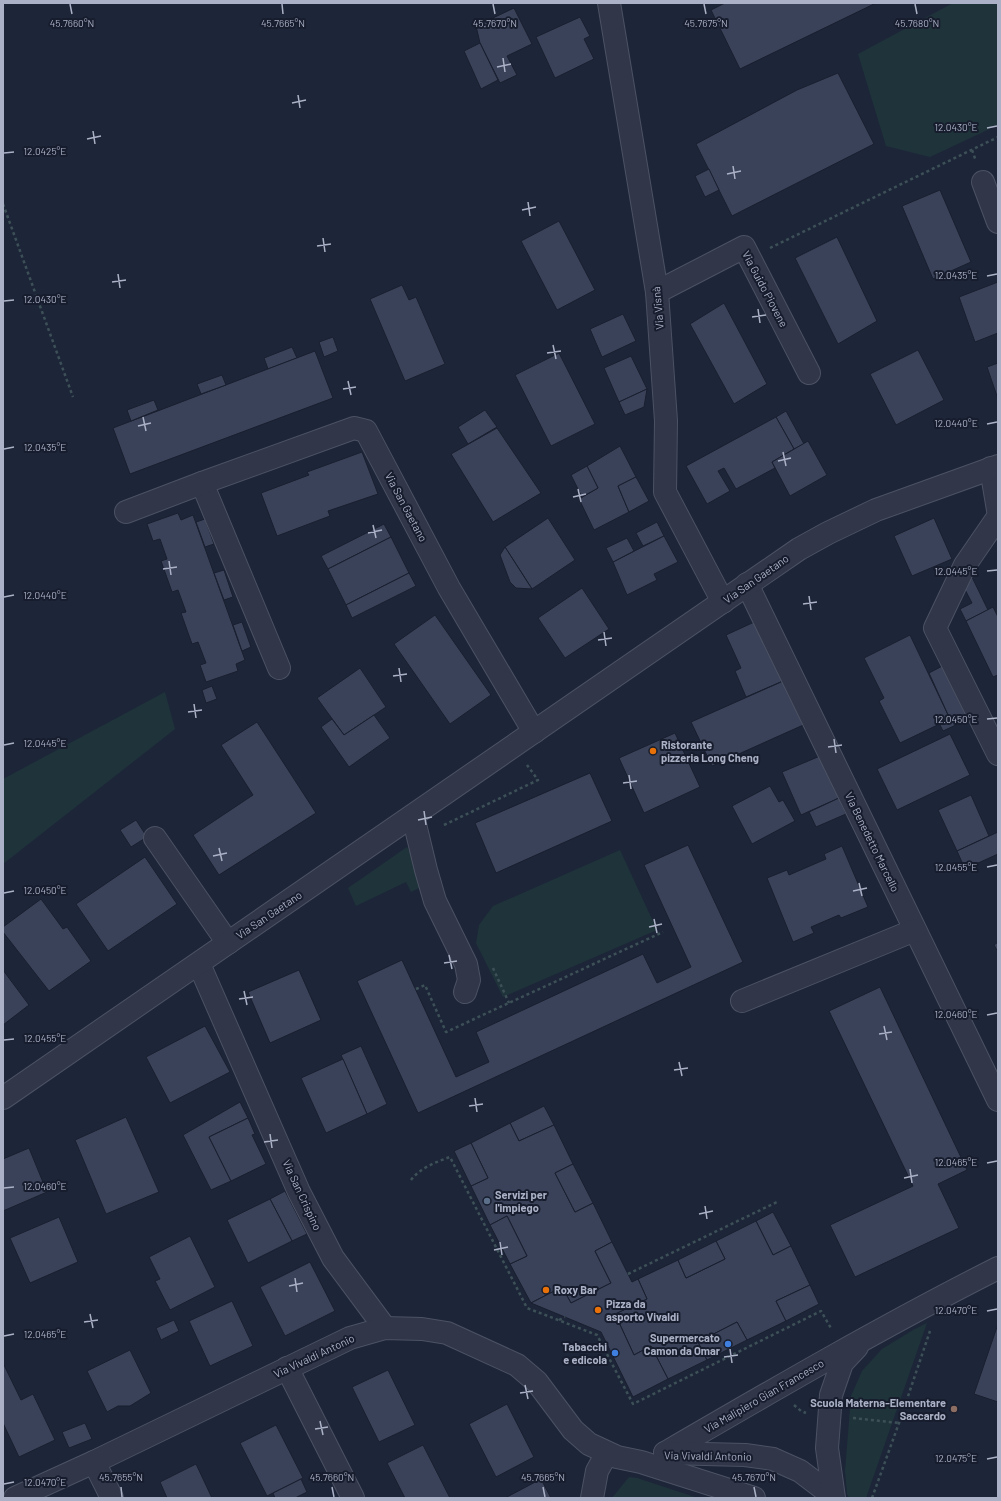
<svg xmlns="http://www.w3.org/2000/svg" width="1001" height="1501" font-family="Barlow,sans-serif">
<style>
.green{fill:#1f333a}
.building{fill:#394259;stroke:#191f2f}
.lines{fill:none;stroke-linecap:round;stroke-linejoin:round}
.minor-casing{stroke:#4c5264;stroke-width:24}
.path{stroke:#3d5057;stroke-width:2.5;stroke-dasharray:3 3;stroke-linecap:butt}
.minor{stroke:#313749;stroke-width:22}
.ticks{fill:none;stroke:#abb1c6;stroke-width:1.5}
.food-dot{fill:#e8710a;stroke:#171d2d;stroke-width:1.5}
.service-dot{fill:#5c6f8a;stroke:#171d2d;stroke-width:1.5}
.shop-dot{fill:#3f7fe0;stroke:#171d2d;stroke-width:1.5}
.education-dot{fill:#8d6e63;stroke:#171d2d;stroke-width:1.5}
.labels{text-anchor:middle;stroke-width:4;stroke-linejoin:round;paint-order:stroke}
.street-label{font-size:11px;fill:#abb1c6;stroke:#171d2d}
.poi-label{font-size:11px;font-weight:bold;fill:#abb1c6;stroke:#171d2d;text-anchor:start}
.ticks-label{font-size:10px;text-anchor:middle;fill:#abb1c6;stroke:#171d2d;stroke-width:4;stroke-linejoin:round;paint-order:stroke}
</style>
<rect width="100%" height="100%" fill="#1d2538"/>
<!-- green -->
<g class="green">
<polygon points="953,3 998,3 998,125 930,157 886,146 858,54"/>
<polygon points="165,692 175,729 3,864 3,779"/>
<polygon points="407,847 427,884 411,892 406,882 356,906 348,888"/>
<polygon points="620,850 657,930 503,997 476,943 479,925 493,906"/>
<polygon points="927,1323 866,1498 849,1498 847,1494 845,1471 851,1396 862,1371 882,1349 913,1330"/>
<polygon points="629,1477 637,1478 698,1498 612,1498"/>
</g>
<!-- building -->
<g class="building">
<polygon points="725,3 876,3 740,69 711,10"/>
<polygon points="514,8 532,44 507,56 517,75 500,83 480,43 476,26"/>
<polygon points="580,17 590,36 584,39 594,59 555,78 536,37"/>
<polygon points="480,43 498,80 481,89 464,51"/>
<polygon points="838,73 874,144 732,216 696,144 797,90"/>
<polygon points="709,169 719,190 705,197 695,176"/>
<polygon points="940,190 971,262 933,279 902,206"/>
<polygon points="559,221 595,290 557,310 521,241"/>
<polygon points="837,237 877,321 838,344 795,258"/>
<polygon points="998,282 998,333 975,342 959,297"/>
<polygon points="402,285 409,300 416,297 445,364 405,381 370,299"/>
<polygon points="724,303 767,384 734,404 690,324"/>
<polygon points="623,314 636,341 602,357 590,329"/>
<polygon points="333,337 338,351 324,357 319,342"/>
<polygon points="292,347 297,358 268,369 264,358"/>
<polygon points="918,350 944,400 896,425 870,374"/>
<polygon points="315,351 333,398 130,474 113,428"/>
<polygon points="559,353 595,424 551,446 515,375"/>
<polygon points="631,356 647,389 619,402 604,368"/>
<polygon points="998,363 998,399 987,367"/>
<polygon points="222,375 226,385 201,394 197,384"/>
<polygon points="647,389 644,407 625,415 619,402"/>
<polygon points="154,400 158,410 131,421 127,410"/>
<polygon points="485,410 497,427 468,444 458,427"/>
<polygon points="786,411 804,444 794,449 776,417"/>
<polygon points="776,417 794,449 772,462 775,468 736,489 724,468 718,471 730,491 707,504 686,466"/>
<polygon points="497,428 541,493 493,522 451,454"/>
<polygon points="808,441 827,475 790,496 772,462"/>
<polygon points="620,446 636,477 618,486 629,512 594,530 579,499 598,488 587,466"/>
<polygon points="362,452 378,494 328,511 330,516 277,536 261,493 309,475 307,472"/>
<polygon points="587,466 598,488 582,497 571,475"/>
<polygon points="636,477 649,501 629,512 618,486"/>
<polygon points="178,513 181,520 193,515 245,660 236,664 238,671 206,682 200,665 206,663 198,642 192,644 181,613 186,612 178,590 172,592 161,561 167,559 160,539 153,541 147,524"/>
<polygon points="548,518 575,560 532,589 505,547"/>
<polygon points="934,518 952,559 912,576 894,536"/>
<polygon points="205,519 214,544 205,547 196,522"/>
<polygon points="657,522 664,536 643,546 636,533"/>
<polygon points="384,524 391,537 328,569 321,556"/>
<polygon points="664,536 678,562 654,574 657,580 627,595 613,562"/>
<polygon points="391,537 409,573 346,605 328,569"/>
<polygon points="627,538 634,551 613,562 606,548"/>
<polygon points="505,547 532,589 516,588 510,582 500,555"/>
<polygon points="224,570 233,597 224,600 214,573"/>
<polygon points="409,573 416,586 352,618 346,605"/>
<polygon points="970,573 988,610 966,621 960,609 972,603 959,578"/>
<polygon points="582,588 609,629 565,658 538,618"/>
<polygon points="993,607 998,617 998,675 993,677 966,621"/>
<polygon points="435,615 491,695 450,724 394,644"/>
<polygon points="763,618 790,678 746,697 735,671 741,668 726,635"/>
<polygon points="242,622 251,647 242,651 233,625"/>
<polygon points="910,635 950,719 900,743 879,701 884,698 864,658"/>
<polygon points="948,663 975,716 943,731 939,723 950,719 929,673"/>
<polygon points="360,668 386,707 344,735 317,698"/>
<polygon points="790,678 810,722 712,766 691,722"/>
<polygon points="212,686 217,699 206,703 202,690"/>
<polygon points="374,715 390,738 349,767 321,727 332,719 344,735"/>
<polygon points="257,722 316,813 219,875 193,835 253,795 221,745"/>
<polygon points="675,733 700,787 644,813 619,758"/>
<polygon points="950,734 970,775 897,810 877,769"/>
<polygon points="820,756 839,798 801,815 782,772"/>
<polygon points="590,773 612,821 496,873 475,823"/>
<polygon points="770,786 779,802 783,800 795,821 752,844 732,806"/>
<polygon points="971,795 989,836 957,851 938,810"/>
<polygon points="839,798 846,814 816,827 809,812"/>
<polygon points="136,820 147,837 131,847 120,830"/>
<polygon points="998,832 998,854 965,869 957,851"/>
<polygon points="688,845 743,962 418,1113 357,981 402,960 456,1077 489,1062 476,1032 643,954 657,983 691,967 644,865"/>
<polygon points="842,846 868,907 841,918 839,915 811,927 814,933 793,942 767,878 787,870 789,875 826,859 824,854"/>
<polygon points="145,857 177,904 108,951 76,904"/>
<polygon points="41,899 63,929 67,927 91,961 49,991 3,932 3,927"/>
<polygon points="998,942 998,952 994,945"/>
<polygon points="3,970 29,1005 3,1025"/>
<polygon points="299,970 321,1020 270,1043 248,992"/>
<polygon points="880,987 967,1170 938,1184 959,1228 855,1277 830,1225 913,1186 829,1011"/>
<polygon points="205,1026 230,1072 170,1103 146,1057"/>
<polygon points="361,1046 387,1104 367,1114 341,1055"/>
<polygon points="343,1059 367,1114 326,1133 301,1078"/>
<polygon points="240,1102 248,1118 209,1137 231,1181 211,1190 183,1135"/>
<polygon points="544,1106 554,1125 519,1141 510,1123"/>
<polygon points="126,1117 159,1192 106,1214 75,1140"/>
<polygon points="248,1118 255,1134 252,1135 266,1164 231,1181 209,1137"/>
<polygon points="510,1123 519,1141 554,1125 573,1164 555,1173 575,1212 593,1203 612,1242 595,1251 611,1283 571,1303 562,1287 531,1303 510,1264 527,1256 507,1216 490,1225 471,1186 488,1178 471,1143"/>
<polygon points="471,1143 488,1178 471,1186 454,1151"/>
<polygon points="29,1148 47,1192 3,1211 3,1159"/>
<polygon points="573,1164 593,1203 575,1212 555,1173"/>
<polygon points="285,1191 307,1234 292,1241 270,1199"/>
<polygon points="270,1199 292,1241 248,1263 227,1220"/>
<polygon points="773,1212 791,1246 773,1255 756,1221"/>
<polygon points="507,1216 527,1256 510,1264 490,1225"/>
<polygon points="59,1217 78,1262 30,1283 10,1238"/>
<polygon points="756,1221 773,1255 791,1246 810,1285 776,1301 786,1321 747,1340 737,1322 698,1342 707,1360 668,1379 651,1346 634,1355 615,1314 647,1299 638,1279 678,1260 686,1278 725,1259 716,1241"/>
<polygon points="190,1236 215,1287 170,1310 155,1281 160,1279 149,1257"/>
<polygon points="716,1241 725,1259 686,1278 678,1260"/>
<polygon points="612,1242 632,1282 638,1279 647,1299 615,1314 634,1355 651,1346 668,1379 633,1397 601,1332 531,1303 562,1287 571,1303 611,1283 595,1251"/>
<polygon points="310,1262 335,1311 285,1336 260,1287"/>
<polygon points="810,1285 819,1304 786,1321 776,1301"/>
<polygon points="232,1301 253,1346 210,1366 189,1321"/>
<polygon points="174,1320 179,1331 161,1340 156,1328"/>
<polygon points="737,1322 747,1340 707,1360 698,1342"/>
<polygon points="998,1324 998,1402 974,1394"/>
<polygon points="130,1350 151,1393 130,1406 118,1406 107,1412 87,1371"/>
<polygon points="3,1363 21,1400 33,1394 55,1440 19,1457 3,1423"/>
<polygon points="388,1370 415,1425 379,1442 352,1387"/>
<polygon points="507,1404 534,1457 496,1477 469,1424"/>
<polygon points="85,1423 92,1439 69,1448 62,1432"/>
<polygon points="276,1425 303,1478 267,1496 240,1443"/>
<polygon points="423,1445 450,1498 405,1498 387,1463"/>
<polygon points="196,1464 212,1498 167,1498 160,1482"/>
<polygon points="301,1479 307,1492 295,1498 275,1498 273,1493"/>
<polygon points="541,1479 551,1498 505,1498"/>
</g>
<g class="lines">
<defs>
<g id="minor">
<polyline points="609,3 657,292 666,421 665,492 723,602"/>
<polyline points="983,182 998,222"/>
<polyline points="657,292 744,247 809,373"/>
<polyline points="991,468 998,510"/>
<polyline points="202,483 279,668"/>
<polyline points="126,512 202,483 354,428 366,431 449,588 534,732"/>
<polyline points="998,517 965,565 935,628 998,754"/>
<polyline points="747,584 998,1100"/>
<polyline points="413,816 426,870 435,901 466,964 469,980 465,992"/>
<polyline points="155,838 228,943"/>
<polyline points="199,964 299,1192 333,1258 385,1328"/>
<polyline points="742,1001 915,930"/>
<polyline points="3,1098 799,549 828,533 876,510 998,466"/>
<polyline points="287,1368 353,1498"/>
<path d="M 665,1453 C 775,1389 885,1325 998,1268"/>
<polyline points="665,1453 745,1455 773,1459 800,1471 833,1496"/>
<polyline points="94,1462 112,1498"/>
<polyline points="15,1498 94,1462 350,1338 385,1328 422,1329 447,1333 517,1365 537,1382 573,1430 589,1444 617,1457 641,1462 754,1498"/>
<polyline points="592,1498 597,1471 607,1453"/>
<polyline points="834,1498 827,1448 831,1395 842,1363 857,1347"/>
</g>
</defs>
<!-- minor casing -->
<use href="#minor" class="minor-casing"/>
<!-- path -->
<g class="path">
<polyline points="972,150 976,161"/>
<polyline points="3,204 73,397"/>
<polyline points="770,248 998,137"/>
<polyline points="444,825 538,780 527,765"/>
<polyline points="493,968 509,1003"/>
<polyline points="416,989 425,985 446,1032 663,932"/>
<path d="M 411,1180 C 420,1168 436,1162 450,1157 L 527,1308 L 597,1335 L 633,1404 L 821,1311 L 832,1330"/>
<polyline points="628,1274 777,1202"/>
<polyline points="559,1320 565,1317"/>
<polyline points="794,1405 801,1411 806,1413"/>
<polyline points="853,1418 899,1423"/>
<polyline points="872,1498 899,1423 930,1331"/>
</g>
<!-- minor -->
<use href="#minor" class="minor"/>
</g>
<!-- ticks -->
<path class="ticks" d="M 70,4 L 72,14M 282,4 L 283,14M 493,4 L 495,14M 704,4 L 706,14M 915,4 L 917,14M 503,58 L 505,72M 497,67 L 511,64M 298,95 L 300,108M 292,103 L 306,100M 987,128 L 997,126M 93,131 L 95,144M 87,139 L 101,136M 4,153 L 14,152M 733,166 L 735,179M 727,174 L 741,171M 528,202 L 530,216M 522,210 L 536,207M 323,238 L 325,252M 317,246 L 331,244M 118,274 L 120,288M 987,276 L 997,274M 112,282 L 126,280M 4,301 L 14,300M 758,309 L 760,323M 752,317 L 766,315M 553,345 L 556,359M 547,353 L 561,351M 348,381 L 351,395M 343,389 L 356,387M 143,417 L 146,431M 987,424 L 997,422M 138,426 L 151,423M 4,449 L 14,447M 783,452 L 786,466M 778,461 L 791,458M 578,489 L 581,502M 573,497 L 586,494M 373,525 L 376,538M 368,533 L 382,530M 169,561 L 171,575M 163,569 L 177,567M 987,571 L 997,570M 809,596 L 811,610M 4,597 L 14,595M 803,604 L 817,602M 604,632 L 606,646M 598,640 L 612,638M 399,668 L 401,682M 393,676 L 407,674M 194,704 L 196,718M 188,712 L 202,710M 987,719 L 997,718M 834,739 L 836,753M 4,745 L 14,743M 828,747 L 842,745M 629,775 L 631,789M 623,783 L 637,781M 424,811 L 426,825M 418,820 L 432,817M 219,848 L 222,861M 213,856 L 227,853M 987,867 L 997,865M 859,883 L 862,896M 853,891 L 867,888M 4,893 L 14,891M 654,919 L 657,933M 649,927 L 662,924M 449,955 L 452,969M 444,963 L 457,961M 244,991 L 247,1005M 239,999 L 253,997M 987,1015 L 997,1013M 884,1026 L 887,1040M 879,1034 L 892,1032M 4,1040 L 14,1039M 679,1062 L 682,1076M 674,1070 L 688,1068M 475,1098 L 477,1112M 469,1106 L 483,1104M 270,1134 L 272,1148M 264,1142 L 278,1140M 987,1163 L 997,1161M 910,1169 L 912,1183M 904,1178 L 918,1175M 4,1188 L 14,1187M 705,1206 L 707,1219M 699,1214 L 713,1211M 500,1242 L 502,1255M 494,1250 L 508,1247M 295,1278 L 297,1292M 289,1286 L 303,1283M 987,1311 L 997,1309M 90,1314 L 93,1328M 84,1322 L 98,1320M 4,1336 L 14,1334M 730,1349 L 732,1363M 724,1357 L 738,1355M 525,1385 L 528,1399M 520,1393 L 533,1391M 320,1421 L 323,1435M 315,1429 L 328,1427M 987,1459 L 997,1457M 4,1484 L 14,1482M 121,1487 L 122,1497M 332,1487 L 334,1497M 543,1487 L 545,1497M 754,1487 L 756,1497"/>
<!-- markers -->
<g class="food-dot">
<circle cx="653" cy="751" r="4"/>
<circle cx="546" cy="1290" r="4"/>
<circle cx="598" cy="1310" r="4"/>
</g>
<circle class="service-dot" cx="487" cy="1201" r="4"/>
<g class="shop-dot">
<circle cx="728" cy="1344" r="4"/>
<circle cx="615" cy="1353" r="4"/>
</g>
<circle class="education-dot" cx="954" cy="1409" r="4"/>
<g class="labels">
<!-- street labels -->
<g class="street-label">
<text transform="translate(765 289) rotate(62)" y="4">Via Guido Piovene</text>
<text transform="translate(658 308) rotate(-95)" y="4">Via Visnà</text>
<text transform="translate(406 507) rotate(62)" y="4">Via San Gaetano</text>
<text transform="translate(756 579) rotate(-35)" y="4">Via San Gaetano</text>
<text transform="translate(872 842) rotate(64)" y="4">Via Benedetto Marcello</text>
<text transform="translate(269 915) rotate(-34)" y="4">Via San Gaetano</text>
<text transform="translate(302 1195) rotate(65)" y="4">Via San Crispino</text>
<text transform="translate(314 1356) rotate(-25)" y="4">Via Vivaldi Antonio</text>
<text transform="translate(764 1396) rotate(-30)" y="4">Via Malipiero Gian Francesco</text>
<text transform="translate(708 1456) rotate(1)" y="4">Via Vivaldi Antonio</text>
</g>
<!-- poi labels -->
<g class="poi-label">
<text x="661" y="749">Ristorante<tspan x="661" dy="13">pizzeria Long Cheng</tspan></text>
<text x="495" y="1199">Servizi per<tspan x="495" dy="13">l'impiego</tspan></text>
<text x="554" y="1294">Roxy Bar</text>
<text x="606" y="1308">Pizza da<tspan x="606" dy="13">asporto Vivaldi</tspan></text>
<text x="720" y="1342" text-anchor="end">Supermercato<tspan x="720" dy="13">Camon da Omar</tspan></text>
<text x="607" y="1351" text-anchor="end">Tabacchi<tspan x="607" dy="13">e edicola</tspan></text>
<text x="946" y="1407" text-anchor="end">Scuola Materna-Elementare<tspan x="946" dy="13">Saccardo</tspan></text>
</g>
</g>
<g class="ticks-label">
<text x="917" y="27">45.7680°N</text>
<text x="72" y="27">45.7660°N</text>
<text x="283" y="27">45.7665°N</text>
<text x="495" y="27">45.7670°N</text>
<text x="706" y="27">45.7675°N</text>
<text x="956" y="131">12.0430°E</text>
<text x="45" y="155">12.0425°E</text>
<text x="956" y="279">12.0435°E</text>
<text x="45" y="303">12.0430°E</text>
<text x="956" y="427">12.0440°E</text>
<text x="45" y="451">12.0435°E</text>
<text x="956" y="575">12.0445°E</text>
<text x="45" y="599">12.0440°E</text>
<text x="956" y="723">12.0450°E</text>
<text x="45" y="747">12.0445°E</text>
<text x="956" y="871">12.0455°E</text>
<text x="45" y="894">12.0450°E</text>
<text x="956" y="1018">12.0460°E</text>
<text x="45" y="1042">12.0455°E</text>
<text x="956" y="1166">12.0465°E</text>
<text x="45" y="1190">12.0460°E</text>
<text x="956" y="1314">12.0470°E</text>
<text x="45" y="1338">12.0465°E</text>
<text x="956" y="1462">12.0475°E</text>
<text x="121" y="1481">45.7655°N</text>
<text x="332" y="1481">45.7660°N</text>
<text x="543" y="1481">45.7665°N</text>
<text x="754" y="1481">45.7670°N</text>
<text x="45" y="1486">12.0470°E</text>
</g>
<!-- border -->
<rect width="1001" height="1501" fill="none" stroke="#abb1c6" stroke-width="8"/>
</svg>
